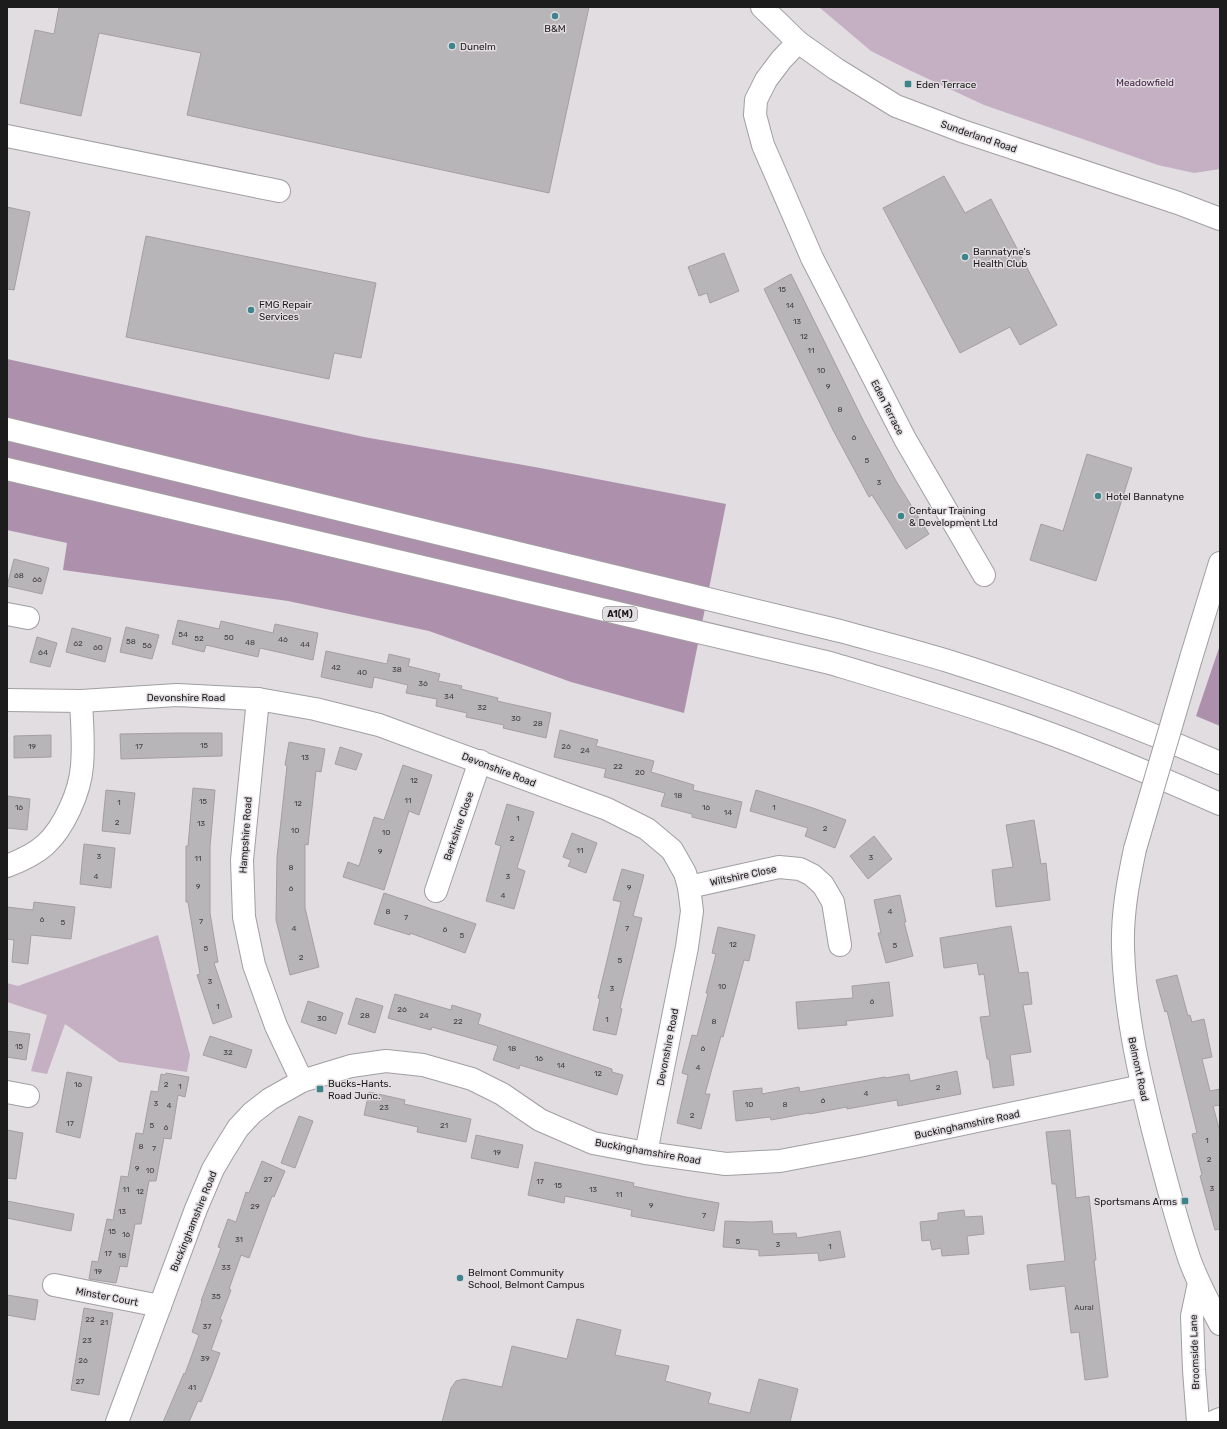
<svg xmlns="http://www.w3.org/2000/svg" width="1227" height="1429" font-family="Rubik,sans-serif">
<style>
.green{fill:#c4afc3}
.forest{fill:#ad91ac}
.building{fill:#b8b5b8;stroke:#a39fa2}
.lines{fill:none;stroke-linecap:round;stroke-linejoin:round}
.minor-casing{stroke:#a29ea2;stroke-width:24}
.highway-casing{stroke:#a29ea2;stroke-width:24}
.minor{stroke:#fff;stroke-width:22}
.highway{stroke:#fff;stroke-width:22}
.minor-bridge-casing{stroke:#a29ea2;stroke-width:24;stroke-linecap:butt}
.minor-bridge{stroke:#fff;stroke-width:22}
.poi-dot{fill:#3d858a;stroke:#e1dde1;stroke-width:1.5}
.labels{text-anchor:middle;stroke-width:3;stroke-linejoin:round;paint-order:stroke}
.number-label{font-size:8px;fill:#444244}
.shield{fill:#e1dde1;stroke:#585658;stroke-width:1}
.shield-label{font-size:9px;font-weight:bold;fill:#1d1c1d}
.poi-label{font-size:10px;fill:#1d1c1d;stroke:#e1dde1;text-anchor:start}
.park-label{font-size:10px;fill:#472147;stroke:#e1dde1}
.street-label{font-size:10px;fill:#1d1c1d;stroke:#e1dde1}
</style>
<rect width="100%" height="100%" fill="#e1dde1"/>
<!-- green -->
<g class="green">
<polygon points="819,7 1220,7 1220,169 1194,173 1158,165 984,105 907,69 871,51"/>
<polygon points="158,935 190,1055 187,1072 119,1062 65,1024 47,1074 31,1071 47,1015 7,1002 7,983 18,986"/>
</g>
<!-- forest -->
<g class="forest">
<polygon points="7,359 364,437 540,468 726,504 684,713 571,682 429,631 288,601 63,570 67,543 7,530"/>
<polygon points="1220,645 1220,726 1196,716"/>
</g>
<!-- building -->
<g class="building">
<polygon points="59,7 589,7 549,193 187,115 201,53 99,33 81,116 20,103 35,30 54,34"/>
<polygon points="944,176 965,213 991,199 1057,325 1020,345 1010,327 960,353 883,208"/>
<polygon points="7,207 30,212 14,290 7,289"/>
<polygon points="146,236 376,283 361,358 334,353 329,379 126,337"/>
<polygon points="724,253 739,291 710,303 707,293 699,296 688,267"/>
<polygon points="791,274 864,422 896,481 929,534 906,549 872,495 869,497 833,430 764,289"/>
<polygon points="1087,454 1132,468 1096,581 1030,560 1041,524 1063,531"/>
<polygon points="14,559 49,568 42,594 7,586"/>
<polygon points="178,620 219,629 221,621 273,633 275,624 318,633 313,660 260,648 258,657 206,645 204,652 172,644"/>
<polygon points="126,627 159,635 152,659 120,652"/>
<polygon points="72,628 111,638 105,662 66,652"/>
<polygon points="37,637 57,643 50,667 30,662"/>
<polygon points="326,651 387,664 389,654 410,659 408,666 440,674 438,681 462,686 461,689 498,698 497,701 551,713 546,738 503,728 504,725 466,717 467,713 436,706 437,699 406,693 408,685 374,677 372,688 321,677"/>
<polygon points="560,730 598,740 596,746 654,761 651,772 694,785 693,790 742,802 736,828 692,817 692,814 661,806 665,793 604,777 606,769 554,757"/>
<polygon points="177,733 222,733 222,756 121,759 120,734"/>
<polygon points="51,735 51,757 14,758 14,736"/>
<polygon points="289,742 325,749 321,772 316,771 308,845 305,844 305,908 319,967 290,975 276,920 277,857 287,766 285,765"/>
<polygon points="340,747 362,754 356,770 335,764"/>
<polygon points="403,765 432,775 419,815 409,811 384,890 343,877 348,862 359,866 374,817 384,820"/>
<polygon points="193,788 215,790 210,847 210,913 218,962 214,963 232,1017 213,1024 197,975 200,974 188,902 186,902 186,846 188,846"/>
<polygon points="106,790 135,793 130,834 102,831"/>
<polygon points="756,790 813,808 846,820 835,848 805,836 808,828 750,811"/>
<polygon points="7,796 30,799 27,830 7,828"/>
<polygon points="507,804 534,812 517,868 525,871 514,909 486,901 501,846 495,844"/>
<polygon points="1034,820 1041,864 1046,863 1050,900 996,907 992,870 1013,867 1006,825"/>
<polygon points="572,833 597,843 586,873 568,866 571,860 563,857"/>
<polygon points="874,836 892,859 868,879 850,856"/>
<polygon points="84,844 115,848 111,888 80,884"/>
<polygon points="622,869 644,875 633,916 642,918 620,1008 622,1009 616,1035 593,1030 600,999 598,998 621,902 613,900"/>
<polygon points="384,893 476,924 465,953 410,933 410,935 374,924"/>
<polygon points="900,895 906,922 904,922 913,956 886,963 878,933 881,933 874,900"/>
<polygon points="34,902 75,907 71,939 31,935 28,964 12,962 14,940 7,939 7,907 33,910"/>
<polygon points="1011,926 1019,973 1028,972 1032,1004 1023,1005 1031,1052 1010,1055 1014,1085 993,1088 989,1059 987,1059 980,1017 990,1016 984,974 979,975 977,963 944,968 940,938"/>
<polygon points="718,927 755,935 749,961 744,960 723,1037 721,1036 705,1094 710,1094 701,1129 677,1123 688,1075 682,1073 692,1035 697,1036 708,993 706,993 716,954 712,953"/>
<polygon points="1177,975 1188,1016 1190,1015 1192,1022 1204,1019 1212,1057 1202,1059 1210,1091 1220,1089 1220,1105 1213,1106 1220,1132 1220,1229 1215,1230 1200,1176 1202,1175 1192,1134 1197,1133 1167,1011 1165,1012 1156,980"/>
<polygon points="889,982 893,1016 846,1021 847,1025 798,1029 796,1002 853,998 852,986"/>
<polygon points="395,994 451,1010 452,1005 481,1014 478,1024 612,1069 612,1072 623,1075 617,1095 520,1065 519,1069 493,1060 498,1046 432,1027 431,1030 388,1018"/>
<polygon points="356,998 383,1006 375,1033 348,1024"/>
<polygon points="308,1001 343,1013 336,1034 301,1022"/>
<polygon points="7,1031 30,1034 26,1060 7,1057"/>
<polygon points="210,1036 252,1050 246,1068 203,1055"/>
<polygon points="957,1071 961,1094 898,1106 897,1100 847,1109 847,1107 809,1114 809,1113 771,1120 770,1117 736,1121 733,1091 762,1088 762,1094 799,1087 800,1092 885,1077 885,1078 909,1074 910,1081"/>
<polygon points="67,1072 92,1077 80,1138 56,1132"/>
<polygon points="166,1073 189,1077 185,1097 178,1095 171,1139 164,1138 156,1181 149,1181 141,1224 135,1224 127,1267 120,1266 116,1283 89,1279 92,1261 98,1262 107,1219 113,1220 121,1176 128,1177 136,1133 143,1134 151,1091 158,1092 161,1074 165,1075"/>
<polygon points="369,1092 405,1100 404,1104 471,1119 466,1142 417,1132 418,1127 364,1115"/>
<polygon points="299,1116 313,1121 295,1168 281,1163"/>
<polygon points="7,1130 23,1133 16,1179 7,1178"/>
<polygon points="1070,1130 1076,1198 1089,1196 1096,1260 1094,1260 1108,1377 1085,1380 1079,1332 1071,1333 1065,1286 1030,1290 1027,1265 1065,1261 1056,1184 1052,1184 1046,1132"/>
<polygon points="476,1135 523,1145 518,1168 471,1158"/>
<polygon points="262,1161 285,1171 274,1197 272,1196 249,1258 241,1255 229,1289 231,1290 220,1319 222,1320 211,1350 220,1353 213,1372 201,1402 198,1401 189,1422 163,1422 184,1373 185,1374 199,1335 192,1332 202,1301 201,1301 221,1248 218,1247 228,1219 236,1222 246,1192 249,1193"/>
<polygon points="535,1162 634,1183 633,1186 686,1197 719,1203 714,1231 631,1216 632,1210 565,1196 564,1203 528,1195"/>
<polygon points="7,1201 74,1214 71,1231 7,1218"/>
<polygon points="964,1210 965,1217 982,1216 984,1234 967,1236 969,1254 942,1256 941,1248 932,1250 930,1240 922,1241 920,1222 938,1220 938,1213"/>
<polygon points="725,1221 751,1222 772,1221 773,1234 796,1233 797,1238 840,1231 845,1257 819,1261 818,1253 759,1256 759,1250 723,1247"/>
<polygon points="7,1295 38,1300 35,1320 7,1315"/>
<polygon points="84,1308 113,1313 99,1395 71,1390"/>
<polygon points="577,1319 621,1330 615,1355 669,1366 665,1381 711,1393 708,1403 750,1413 759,1379 798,1389 790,1422 442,1422 451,1388 456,1381 464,1379 502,1387 512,1346 567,1359"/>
</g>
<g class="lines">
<defs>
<g id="minor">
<polyline points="762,7 798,42 836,69 896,106 962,131 1178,203 1220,219"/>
<polyline points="798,42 781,60 766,80 756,100 755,115 763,145 812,258 905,439 984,575"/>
<polyline points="7,136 279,191"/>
<polyline points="7,614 28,618"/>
<polyline points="1191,658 1220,563"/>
<polyline points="258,699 242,860 244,917 254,965 276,1026 302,1081"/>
<polyline points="7,700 81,701 177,695 258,699 315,709 379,725 607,809 647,829 672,850 685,873 689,887 692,911 687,947 646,1153"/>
<path d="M 1135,849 C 1128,882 1122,914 1123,948 C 1125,1010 1138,1070 1153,1130 C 1164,1173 1175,1216 1189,1258 C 1197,1281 1209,1303 1220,1324"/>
<path d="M 7,866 C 20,861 34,855 45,845 C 64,828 80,792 82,766 C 84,744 82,723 81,701"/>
<polyline points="689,887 779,867 800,869 812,875 823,885 833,902 840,945"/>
<polyline points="436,891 480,761"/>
<polyline points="7,1092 28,1096"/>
<polyline points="54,1285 160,1306"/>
<polyline points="117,1422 196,1209 213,1169 223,1152 238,1128 252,1113 270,1099 302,1081 351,1066 386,1061 423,1065 472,1079 502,1094 540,1120 593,1143 646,1153 726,1164 780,1161 859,1146 1142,1086"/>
<polyline points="1198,1422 1194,1370 1192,1316 1199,1283"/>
<polyline points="1213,1422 1220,1419"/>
</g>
<g id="highway">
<path d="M 7,429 L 840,631 C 876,641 912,650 948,661 C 1040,690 1131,724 1220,763"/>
<path d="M 7,469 L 830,663 C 900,684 971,705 1040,730 C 1101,752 1161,778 1220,804"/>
</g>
</defs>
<!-- minor casing -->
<use href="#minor" class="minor-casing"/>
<!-- highway casing -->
<use href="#highway" class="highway-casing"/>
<!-- minor -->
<use href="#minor" class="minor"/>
<!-- highway -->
<use href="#highway" class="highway"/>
<defs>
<polyline id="minor-bridge" points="1135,849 1191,658"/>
</defs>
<!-- minor-bridge casing -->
<use href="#minor-bridge" class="minor-bridge-casing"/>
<!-- minor-bridge -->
<use href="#minor-bridge" class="minor-bridge"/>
</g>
<!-- markers -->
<g class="poi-dot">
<circle cx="555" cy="16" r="4"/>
<circle cx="452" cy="46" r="4"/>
<rect x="904" y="80" width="8" height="8" rx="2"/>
<circle cx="965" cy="257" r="4"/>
<circle cx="251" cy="310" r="4"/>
<circle cx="1098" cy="496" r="4"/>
<circle cx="901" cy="516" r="4"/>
<rect x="316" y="1085" width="8" height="8" rx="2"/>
<rect x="1181" y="1197" width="8" height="8" rx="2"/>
<circle cx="460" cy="1278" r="4"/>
</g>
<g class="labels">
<!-- number labels -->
<g class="number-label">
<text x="782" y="292">15</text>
<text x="790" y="308">14</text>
<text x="797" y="324">13</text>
<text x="804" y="339">12</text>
<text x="811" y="353">11</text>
<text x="821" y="373">10</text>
<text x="828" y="389">9</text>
<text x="840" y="412">8</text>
<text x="854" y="440">6</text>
<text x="867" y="463">5</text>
<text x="879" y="485">3</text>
<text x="19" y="578">68</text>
<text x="37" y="582">66</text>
<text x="183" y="637">54</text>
<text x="229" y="640">50</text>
<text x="199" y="641">52</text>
<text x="283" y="642">46</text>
<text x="131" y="644">58</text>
<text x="250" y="645">48</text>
<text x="78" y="646">62</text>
<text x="305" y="647">44</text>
<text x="147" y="648">56</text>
<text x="98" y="650">60</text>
<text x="43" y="655">64</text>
<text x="336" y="670">42</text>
<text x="397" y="672">38</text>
<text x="362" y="675">40</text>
<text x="423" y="686">36</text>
<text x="449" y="699">34</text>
<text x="482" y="710">32</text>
<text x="516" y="721">30</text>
<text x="538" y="726">28</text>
<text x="204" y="748">15</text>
<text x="32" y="749">19</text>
<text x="139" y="749">17</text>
<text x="566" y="749">26</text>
<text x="585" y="753">24</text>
<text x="305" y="760">13</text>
<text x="618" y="769">22</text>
<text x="640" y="775">20</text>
<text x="414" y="783">12</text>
<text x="678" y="798">18</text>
<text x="408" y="803">11</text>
<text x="203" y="804">15</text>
<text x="119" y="805">1</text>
<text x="298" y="806">12</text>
<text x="19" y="810">16</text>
<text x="706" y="810">16</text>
<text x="774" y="810">1</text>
<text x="728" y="815">14</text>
<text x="518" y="821">1</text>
<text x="117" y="825">2</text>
<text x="201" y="826">13</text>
<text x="825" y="831">2</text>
<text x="295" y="833">10</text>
<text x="386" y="835">10</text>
<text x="512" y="841">2</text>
<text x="580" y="853">11</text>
<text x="380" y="854">9</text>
<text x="99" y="859">3</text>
<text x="871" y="860">3</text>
<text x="198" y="861">11</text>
<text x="291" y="870">8</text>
<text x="96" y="879">4</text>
<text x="508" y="879">3</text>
<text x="198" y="889">9</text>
<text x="629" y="890">9</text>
<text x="291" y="891">6</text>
<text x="503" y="898">4</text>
<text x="388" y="914">8</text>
<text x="890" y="914">4</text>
<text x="406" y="920">7</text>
<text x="42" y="922">6</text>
<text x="201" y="924">7</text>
<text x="63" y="925">5</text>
<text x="294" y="931">4</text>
<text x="627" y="931">7</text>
<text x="445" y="932">6</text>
<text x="462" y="938">5</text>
<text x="733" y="947">12</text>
<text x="895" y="948">5</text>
<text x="206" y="951">5</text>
<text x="301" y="960">2</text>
<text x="620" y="963">5</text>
<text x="210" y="984">3</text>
<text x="722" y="989">10</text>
<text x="612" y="991">3</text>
<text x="872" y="1004">6</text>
<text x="218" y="1009">1</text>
<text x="402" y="1012">26</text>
<text x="365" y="1018">28</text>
<text x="424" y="1018">24</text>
<text x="322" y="1021">30</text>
<text x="607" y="1022">1</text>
<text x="458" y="1024">22</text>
<text x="714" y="1024">8</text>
<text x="19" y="1049">15</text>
<text x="512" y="1051">18</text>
<text x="703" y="1051">6</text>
<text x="228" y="1055">32</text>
<text x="539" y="1061">16</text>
<text x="561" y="1068">14</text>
<text x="698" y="1070">4</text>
<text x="598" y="1076">12</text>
<text x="78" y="1087">16</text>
<text x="166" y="1087">2</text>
<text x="180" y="1089">1</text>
<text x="938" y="1090">2</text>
<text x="866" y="1096">4</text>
<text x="823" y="1103">6</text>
<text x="156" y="1106">3</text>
<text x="749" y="1107">10</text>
<text x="785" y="1107">8</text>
<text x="169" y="1108">4</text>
<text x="384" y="1110">23</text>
<text x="692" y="1118">2</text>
<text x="70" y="1126">17</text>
<text x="152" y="1128">5</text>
<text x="444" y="1128">21</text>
<text x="166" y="1130">6</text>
<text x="1207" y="1143">1</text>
<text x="141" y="1149">8</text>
<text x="154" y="1151">7</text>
<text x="497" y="1155">19</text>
<text x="1209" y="1162">2</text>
<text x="137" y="1171">9</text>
<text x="150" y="1173">10</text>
<text x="268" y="1182">27</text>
<text x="540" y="1184">17</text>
<text x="558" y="1188">15</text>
<text x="1212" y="1191">3</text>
<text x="126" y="1192">11</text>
<text x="593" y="1192">13</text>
<text x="140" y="1194">12</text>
<text x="619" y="1197">11</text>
<text x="651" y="1208">9</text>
<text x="255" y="1209">29</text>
<text x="122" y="1214">13</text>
<text x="704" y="1218">7</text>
<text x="112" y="1234">15</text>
<text x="126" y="1237">16</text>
<text x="239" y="1242">31</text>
<text x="738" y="1244">5</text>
<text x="778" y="1247">3</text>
<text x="830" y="1249">1</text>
<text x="108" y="1256">17</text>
<text x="122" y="1258">18</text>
<text x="226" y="1270">33</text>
<text x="98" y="1274">19</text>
<text x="216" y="1299">35</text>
<text x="1084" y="1310">Aural</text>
<text x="90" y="1322">22</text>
<text x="104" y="1325">21</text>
<text x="207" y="1329">37</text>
<text x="87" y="1343">23</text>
<text x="205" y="1361">39</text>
<text x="83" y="1363">26</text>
<text x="80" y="1384">27</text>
<text x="192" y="1390">41</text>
</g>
<!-- shield labels -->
<rect class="shield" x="603" y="607" width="34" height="14" rx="3"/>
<g class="shield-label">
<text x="620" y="617">A1(M)</text>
</g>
<!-- poi labels -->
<g class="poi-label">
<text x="555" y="32" text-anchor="middle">B&amp;M</text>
<text x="460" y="50">Dunelm</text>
<text x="916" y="88">Eden Terrace</text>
<text x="973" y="255">Bannatyne's<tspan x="973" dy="12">Health Club</tspan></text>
<text x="259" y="308">FMG Repair<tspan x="259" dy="12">Services</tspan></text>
<text x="1106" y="500">Hotel Bannatyne</text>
<text x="909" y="514">Centaur Training<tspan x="909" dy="12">&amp; Development Ltd</tspan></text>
<text x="328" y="1087">Bucks-Hants.<tspan x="328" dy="12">Road Junc.</tspan></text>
<text x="1177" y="1205" text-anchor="end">Sportsmans Arms</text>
<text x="468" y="1276">Belmont Community<tspan x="468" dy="12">School, Belmont Campus</tspan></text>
</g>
<!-- park labels -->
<g class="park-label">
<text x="1145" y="86">Meadowfield</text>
</g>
<!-- street labels -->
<g class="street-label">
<text transform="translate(979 136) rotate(19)" y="4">Sunderland Road</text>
<text transform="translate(888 407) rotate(63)" y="4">Eden Terrace</text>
<text x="186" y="701">Devonshire Road</text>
<text transform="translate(499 769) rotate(21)" y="4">Devonshire Road</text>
<text transform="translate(458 826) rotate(-71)" y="4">Berkshire Close</text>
<text transform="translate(245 835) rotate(-86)" y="4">Hampshire Road</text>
<text transform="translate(743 875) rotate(-12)" y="4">Wiltshire Close</text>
<text transform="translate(667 1047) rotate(-79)" y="4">Devonshire Road</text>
<text transform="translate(1139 1069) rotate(78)" y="4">Belmont Road</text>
<text transform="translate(967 1124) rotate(-12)" y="4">Buckinghamshire Road</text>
<text transform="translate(648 1151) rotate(10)" y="4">Buckinghamshire Road</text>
<text transform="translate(193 1221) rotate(-68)" y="4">Buckinghamshire Road</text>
<text transform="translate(107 1296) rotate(11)" y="4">Minster Court</text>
<text transform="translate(1194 1352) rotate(-92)" y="4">Broomside Lane</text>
</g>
</g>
<!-- border -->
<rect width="1227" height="1429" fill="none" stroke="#1d1c1d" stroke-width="16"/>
</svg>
